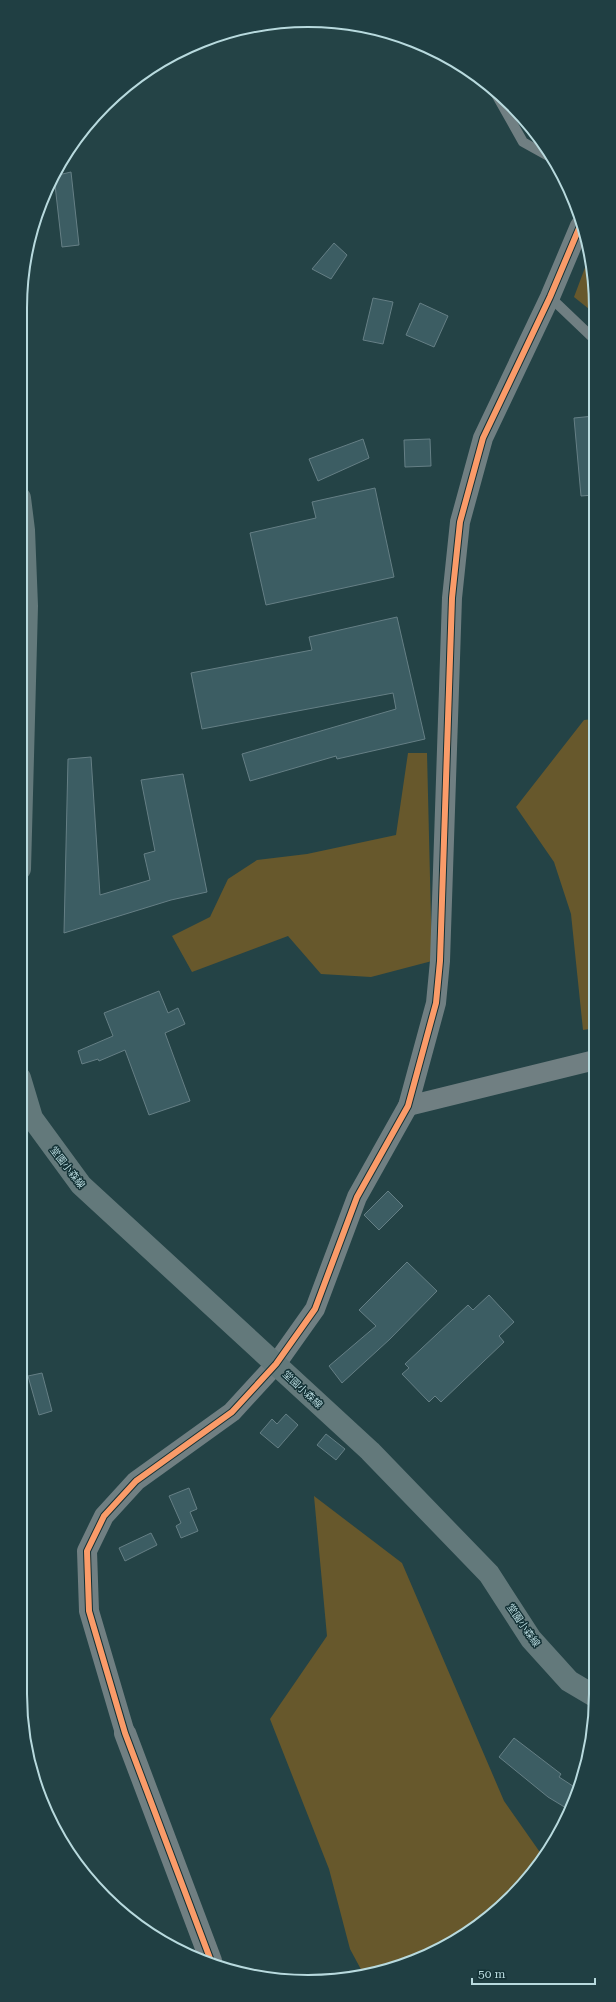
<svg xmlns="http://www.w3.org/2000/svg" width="616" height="2002" font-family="'Roboto Serif','Noto Sans JP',serif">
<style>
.green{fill:#67582c}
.building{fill:#3c5d63;stroke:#657f85}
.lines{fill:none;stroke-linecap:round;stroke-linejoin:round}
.service{stroke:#707f82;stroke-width:10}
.minor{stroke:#707f82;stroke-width:20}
.tertiary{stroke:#707f82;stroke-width:22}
.secondary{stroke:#63797b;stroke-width:22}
.cycleway-casing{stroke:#133135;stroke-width:8}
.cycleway{stroke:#fa9b69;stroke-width:6}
.labels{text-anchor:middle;stroke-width:3;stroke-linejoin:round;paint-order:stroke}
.street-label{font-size:10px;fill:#b8dade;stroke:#133135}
.rim{fill:none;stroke:#b8dade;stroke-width:2}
</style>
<rect width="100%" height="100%" fill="#244346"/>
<!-- green -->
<g class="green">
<polygon points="589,257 594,271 594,313 574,297"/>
<polygon points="594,719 595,1028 583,1030 571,914 554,862 516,807 584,720"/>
<polygon points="408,753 427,753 432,961 371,977 321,974 288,936 192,972 172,936 210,917 228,879 257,860 307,854 396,835"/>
<polygon points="314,1496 402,1563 504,1801 544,1858 512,1897 468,1933 382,1972 364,1975 350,1949 329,1869 270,1719 327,1636"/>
</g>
<!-- building -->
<g class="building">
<polygon points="71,172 79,245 62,247 54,176"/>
<polygon points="334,243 347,255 331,279 312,269"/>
<polygon points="373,298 393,302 383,344 363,340"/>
<polygon points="420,303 448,316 434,347 406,335"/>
<polygon points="594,416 594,495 581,496 574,418"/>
<polygon points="363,439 369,458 318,481 309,459"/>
<polygon points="430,439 431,466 405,467 404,440"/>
<polygon points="375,488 394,577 266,605 250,533 316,518 312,502"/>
<polygon points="397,617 425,739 337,759 336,756 250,781 242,754 396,709 393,693 202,729 191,673 312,650 309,637"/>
<polygon points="91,757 100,895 150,880 144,854 155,851 141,780 183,774 207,892 171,900 64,933 68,759"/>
<polygon points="159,991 168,1013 178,1008 185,1024 165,1033 190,1101 149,1115 125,1050 99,1061 98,1059 82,1064 78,1051 113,1036 104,1013"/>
<polygon points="388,1191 403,1206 379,1230 364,1215"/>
<polygon points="407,1262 437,1291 390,1339 342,1383 329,1366 376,1326 359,1310"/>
<polygon points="489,1295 514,1322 499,1336 504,1342 441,1402 435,1396 429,1402 402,1374 409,1368 405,1364 468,1305 473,1310"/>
<polygon points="42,1373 52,1411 39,1415 28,1376"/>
<polygon points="286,1414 298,1425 278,1448 260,1433 272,1419 277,1424"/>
<polygon points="326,1434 345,1449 336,1460 317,1445"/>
<polygon points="189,1488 197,1509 190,1512 198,1531 181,1538 176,1526 181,1523 169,1496"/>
<polygon points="151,1533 157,1545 125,1561 119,1548"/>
<polygon points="514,1738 561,1774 559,1777 579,1790 571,1811 548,1797 499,1757"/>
</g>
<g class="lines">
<!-- service -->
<g class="service">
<polyline points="496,94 523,142 550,157"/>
<polyline points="550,297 594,339"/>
</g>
<!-- minor -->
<g class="minor">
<polyline points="408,1106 595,1060"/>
<polyline points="125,1733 89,1611 87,1551 104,1516 136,1481 232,1412 276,1364 315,1309 357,1197 408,1106 436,1003 440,961 452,598 460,522 483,438 550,297 580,226"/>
</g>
<!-- tertiary -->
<polyline class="tertiary" points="125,1733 211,1961"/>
<!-- secondary -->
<g class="secondary">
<polyline points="20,498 24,530 27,606 20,869"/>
<polyline points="20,1078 32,1118 81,1185 370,1451 489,1574 531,1639 569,1681 596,1697"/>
</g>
<defs>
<polyline id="cycleway" points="211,1961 125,1733 89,1611 87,1551 104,1516 136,1481 232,1412 276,1364 315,1309 357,1197 408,1106 436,1003 440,961 452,598 460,522 483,438 550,297 580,226"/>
</defs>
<!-- cycleway casing -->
<use href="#cycleway" class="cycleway-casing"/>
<!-- cycleway -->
<use href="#cycleway" class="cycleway"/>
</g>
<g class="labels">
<!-- street labels -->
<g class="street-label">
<text transform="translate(68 1167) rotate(52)" y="4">堂園小森線</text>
<text transform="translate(303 1389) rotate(43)" y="4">堂園小森線</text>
<text transform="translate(524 1625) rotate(55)" y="4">堂園小森線</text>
</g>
</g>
<!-- crop -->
<path d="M0 0H616V2002H0ZM308 27H308A281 281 0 0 1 589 308V1694A281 281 0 0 1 308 1975H308A281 281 0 0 1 27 1694V308A281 281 0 0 1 308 27Z" fill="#203f43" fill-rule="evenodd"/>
<path class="rim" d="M308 27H308A281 281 0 0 1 589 308V1694A281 281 0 0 1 308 1975H308A281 281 0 0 1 27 1694V308A281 281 0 0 1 308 27Z"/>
<!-- scale -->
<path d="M472 1978v6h123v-6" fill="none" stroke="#b8dade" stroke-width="2"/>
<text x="478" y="1978" font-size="12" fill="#b8dade" stroke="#133135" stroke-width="3" paint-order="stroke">50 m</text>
</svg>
